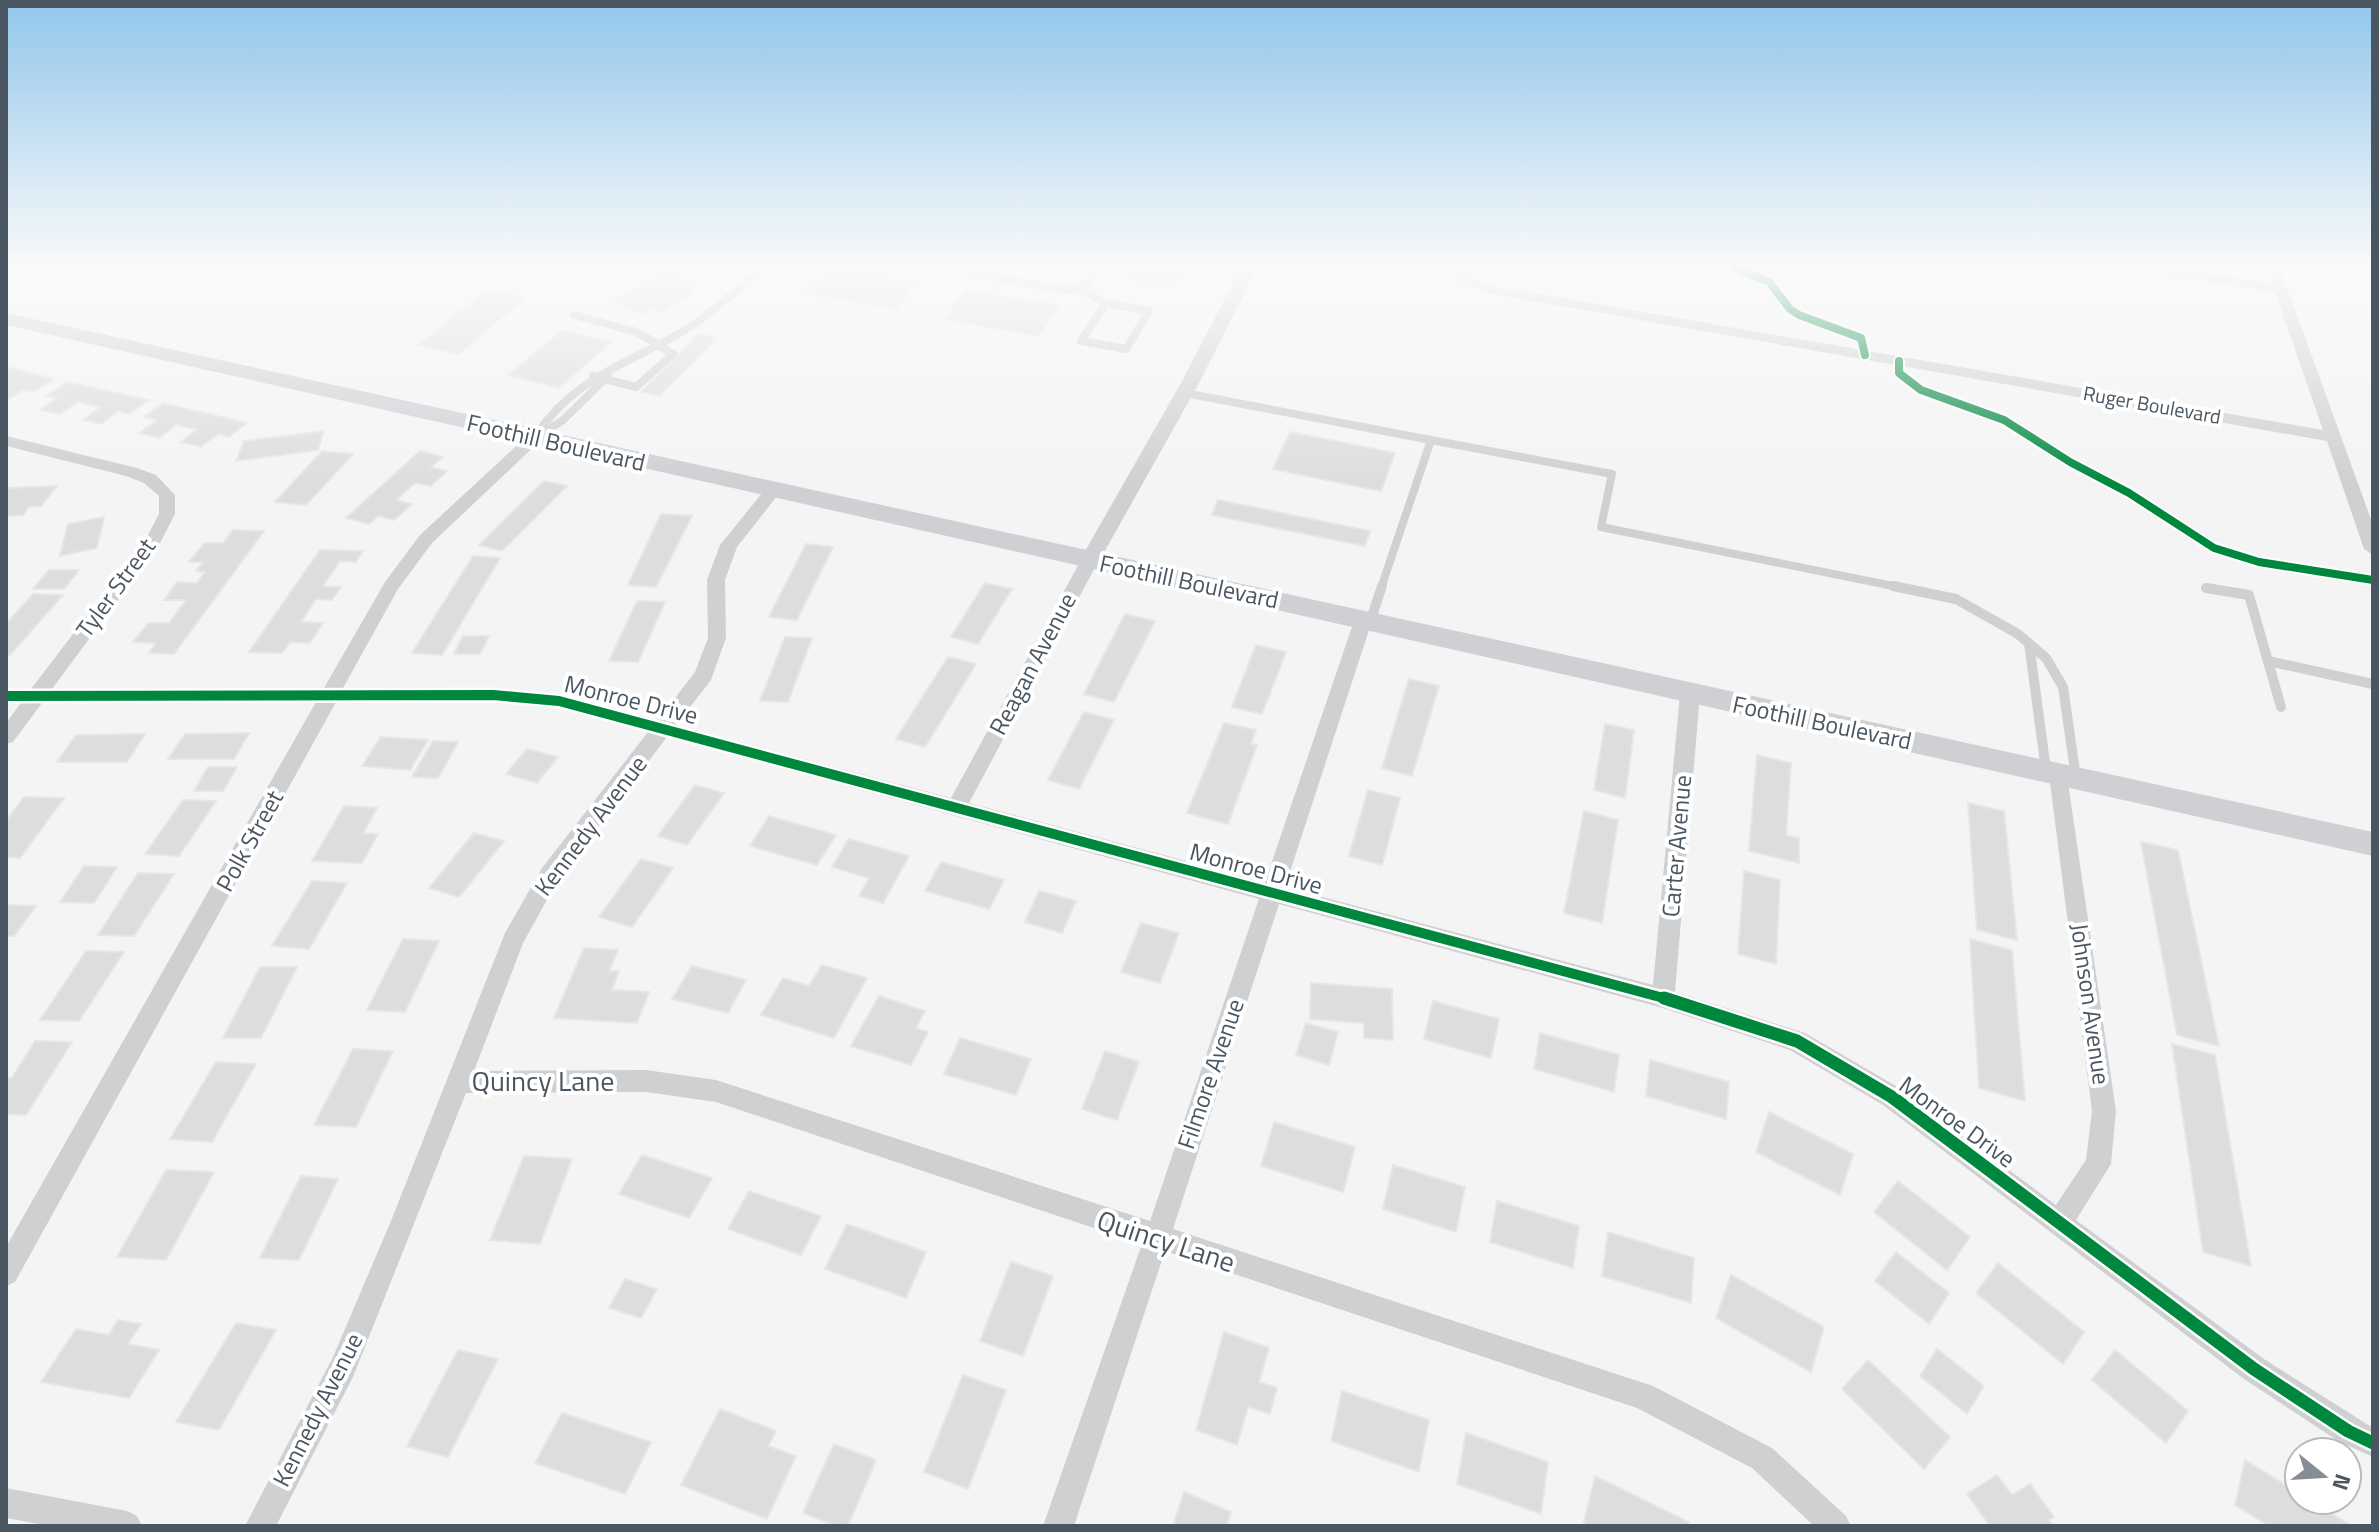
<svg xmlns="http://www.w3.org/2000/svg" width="2379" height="1532" font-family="'Titillium Web',sans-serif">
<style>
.building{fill:#ddddde;stroke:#e5e6e7;stroke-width:2}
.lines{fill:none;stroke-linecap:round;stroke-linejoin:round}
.service-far1{stroke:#ced0d2;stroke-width:8}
.service{stroke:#ced0d2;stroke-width:10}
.minor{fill:#ced0d2;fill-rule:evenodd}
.tertiary{fill:#ced0d2;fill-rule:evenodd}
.secondary{fill:#ced0d4;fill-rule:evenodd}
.cycleway-far2-casing{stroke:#fff;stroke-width:12}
.cycleway-far1-casing{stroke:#fff;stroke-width:15}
.cycleway-casing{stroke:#fff;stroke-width:18}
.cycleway-far2{stroke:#00873e;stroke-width:8}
.cycleway-far1{stroke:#00873e;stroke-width:10}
.cycleway{stroke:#00873e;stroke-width:13}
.labels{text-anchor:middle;stroke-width:8;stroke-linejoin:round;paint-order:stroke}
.far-street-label{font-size:20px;fill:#4a5661;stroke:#fff}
.street-label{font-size:24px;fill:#4a5661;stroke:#fff}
.near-street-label{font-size:28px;fill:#4a5661;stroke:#fff}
</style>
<rect width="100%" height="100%" fill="#f4f4f4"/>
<!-- building -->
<g class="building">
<polygon points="829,268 848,268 919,281 896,309 806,293"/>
<polygon points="1136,268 1193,268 1185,282 1177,281 1172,289 1128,280"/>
<polygon points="664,270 699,283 689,290 694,292 661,313 650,309 643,314 613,301"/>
<polygon points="488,289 526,297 459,354 419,345"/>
<polygon points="966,290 1059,306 1039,336 944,319"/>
<polygon points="562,330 611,342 559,388 508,375"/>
<polygon points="699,334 717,338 659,396 641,392"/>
<polygon points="6,367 54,379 33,392 23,390 6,401"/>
<polygon points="67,382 149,400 129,414 118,411 101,424 83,420 100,407 78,402 60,414 40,410 57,398 46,396"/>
<polygon points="163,403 247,423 229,437 218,434 201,447 181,442 197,429 176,425 159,438 139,433 157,420 144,417"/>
<polygon points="324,431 318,450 236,461 244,441"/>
<polygon points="1290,432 1395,453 1381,491 1273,469"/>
<polygon points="322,451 353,454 306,505 275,502"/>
<polygon points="420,451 443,457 431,467 447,471 431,486 415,483 396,500 412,504 394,520 378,516 369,524 346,518"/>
<polygon points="544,481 567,486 502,551 479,545"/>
<polygon points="57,486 41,506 29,507 23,515 6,516 6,491 9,488"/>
<polygon points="1218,500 1370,531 1365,546 1212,515"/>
<polygon points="661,514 692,516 656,587 628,585"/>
<polygon points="104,517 97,548 60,556 68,524"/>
<polygon points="233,530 264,531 174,654 149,653 156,643 133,642 148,623 169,623 186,600 164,600 177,582 197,583 205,572 196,571 203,562 189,562 204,543 223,543"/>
<polygon points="806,544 833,547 797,620 769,617"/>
<polygon points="320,550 363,551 356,562 340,561 323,586 341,587 332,600 316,599 301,622 323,623 310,643 290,642 282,653 249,652"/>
<polygon points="473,556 500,558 442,655 412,653"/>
<polygon points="49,570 79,570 64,589 33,589"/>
<polygon points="985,583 1012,589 978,644 951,637"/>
<polygon points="33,594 63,595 10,655 6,655 6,624"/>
<polygon points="637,601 665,602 638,662 609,661"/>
<polygon points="1125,614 1155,621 1114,702 1084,694"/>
<polygon points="463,636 489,636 480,654 454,654"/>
<polygon points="785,637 812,638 788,702 760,701"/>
<polygon points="1256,645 1286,652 1262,714 1232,707"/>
<polygon points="948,657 976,664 925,747 896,739"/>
<polygon points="1409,679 1439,686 1412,776 1382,768"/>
<polygon points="1084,712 1114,720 1079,789 1048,780"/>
<polygon points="1224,723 1256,730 1251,744 1257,745 1228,824 1187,813"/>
<polygon points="1605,724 1634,730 1625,798 1594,790"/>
<polygon points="249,733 234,759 168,759 185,734"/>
<polygon points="145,734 127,762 57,762 76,735"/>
<polygon points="381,737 428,740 410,770 362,766"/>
<polygon points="433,741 458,742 438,778 412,777"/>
<polygon points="527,749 558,757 537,783 506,774"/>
<polygon points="1757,755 1791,763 1786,835 1799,838 1799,863 1749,851"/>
<polygon points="208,767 237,767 223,791 194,791"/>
<polygon points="695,785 724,793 687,845 658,836"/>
<polygon points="1368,790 1400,798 1382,865 1349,856"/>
<polygon points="24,797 64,798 20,858 6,857 6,821"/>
<polygon points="183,800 216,801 179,856 145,854"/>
<polygon points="1968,803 2004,811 2017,940 1977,930"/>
<polygon points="344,806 377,808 363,833 378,834 362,863 312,861"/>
<polygon points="1584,811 1618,820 1602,923 1564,913"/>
<polygon points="769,816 836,835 817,865 750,846"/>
<polygon points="474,833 504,841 459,897 429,888"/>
<polygon points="849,839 909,856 883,903 859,896 869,878 832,867"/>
<polygon points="2141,842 2178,850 2219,1046 2177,1035"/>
<polygon points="641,859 673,868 632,927 599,917"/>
<polygon points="941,862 1004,880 989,909 925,891"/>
<polygon points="84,866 117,867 94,903 60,902"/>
<polygon points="1744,871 1780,880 1776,964 1738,954"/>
<polygon points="138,873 174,874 134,936 98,935"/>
<polygon points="312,881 347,883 309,949 272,946"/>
<polygon points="1039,891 1076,901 1062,933 1025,922"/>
<polygon points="6,905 36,906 14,936 6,936"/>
<polygon points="1141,923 1179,933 1160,983 1121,972"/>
<polygon points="403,939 439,941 405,1012 367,1010"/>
<polygon points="1970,939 2012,950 2025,1101 1979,1088"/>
<polygon points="584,948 618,950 609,971 619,971 612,990 649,992 637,1023 554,1018"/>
<polygon points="86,951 124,952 79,1021 40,1020"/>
<polygon points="822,965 867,978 834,1038 761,1015 783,978 809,986"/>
<polygon points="692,966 746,980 728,1013 672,999"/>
<polygon points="260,967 297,967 261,1038 223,1038"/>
<polygon points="1311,983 1392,989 1393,1040 1364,1038 1364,1023 1310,1019"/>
<polygon points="879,996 925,1011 916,1028 928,1032 911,1065 851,1046"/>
<polygon points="1433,1001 1499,1019 1491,1058 1424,1039"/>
<polygon points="1306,1023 1338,1032 1329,1065 1296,1055"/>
<polygon points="1540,1033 1619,1055 1614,1092 1534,1069"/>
<polygon points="960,1038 1031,1059 1016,1095 944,1074"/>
<polygon points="35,1041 72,1042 26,1115 6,1114 6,1078 12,1078"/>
<polygon points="2172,1044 2215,1055 2251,1266 2203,1252"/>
<polygon points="353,1049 393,1051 356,1127 314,1125"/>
<polygon points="1105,1051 1139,1062 1117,1120 1082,1109"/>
<polygon points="1650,1060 1729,1082 1726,1119 1646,1096"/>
<polygon points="216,1062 256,1064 212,1142 170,1139"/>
<polygon points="1769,1112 1853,1154 1840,1195 1756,1152"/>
<polygon points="1274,1122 1355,1147 1343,1192 1261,1166"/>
<polygon points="642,1155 712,1178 689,1218 619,1194"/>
<polygon points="524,1156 572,1159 540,1244 490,1240"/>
<polygon points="1393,1165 1465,1187 1456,1232 1383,1209"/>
<polygon points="166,1170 214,1172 166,1260 117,1257"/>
<polygon points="301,1176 338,1179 299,1260 260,1258"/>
<polygon points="1898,1181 1970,1237 1947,1270 1874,1212"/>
<polygon points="749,1191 821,1216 801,1255 728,1229"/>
<polygon points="1497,1201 1579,1226 1573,1268 1490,1242"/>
<polygon points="847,1224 926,1252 906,1298 825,1269"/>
<polygon points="1608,1232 1694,1258 1691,1303 1602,1276"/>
<polygon points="1896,1252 1949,1293 1929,1324 1875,1281"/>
<polygon points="1011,1262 1053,1276 1023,1356 980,1341"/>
<polygon points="1998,1263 2084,1332 2063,1364 1976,1293"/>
<polygon points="1731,1275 1824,1327 1811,1372 1716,1318"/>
<polygon points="625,1279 657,1289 641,1318 609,1308"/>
<polygon points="118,1320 141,1324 128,1344 159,1350 129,1398 41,1382 76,1329 109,1335"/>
<polygon points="236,1323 276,1330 219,1430 176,1422"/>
<polygon points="1224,1332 1269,1348 1259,1382 1277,1388 1270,1414 1248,1407 1237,1445 1196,1430"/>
<polygon points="1937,1349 1984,1386 1967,1414 1920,1376"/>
<polygon points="458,1350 498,1359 448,1457 407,1446"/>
<polygon points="2115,1350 2188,1411 2166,1443 2092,1380"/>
<polygon points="1868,1360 1950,1437 1924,1469 1842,1389"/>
<polygon points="963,1375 1006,1390 968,1489 924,1472"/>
<polygon points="1342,1391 1429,1420 1419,1472 1331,1441"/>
<polygon points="720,1409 776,1431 768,1446 796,1456 767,1519 681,1485"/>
<polygon points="562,1413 651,1442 625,1494 535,1463"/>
<polygon points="1466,1433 1548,1462 1541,1514 1457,1484"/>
<polygon points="834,1444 876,1460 848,1526 836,1526 803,1513"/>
<polygon points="2245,1460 2299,1493 2299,1500 2310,1500 2352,1526 2269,1526 2235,1505"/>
<polygon points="1997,1475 2012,1495 2030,1484 2054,1517 2049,1520 2053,1526 1990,1526 1967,1494"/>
<polygon points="1595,1476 1689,1522 1689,1526 1583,1526"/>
<polygon points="1184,1492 1231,1512 1227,1526 1173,1526"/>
</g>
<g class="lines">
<!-- service-far1 -->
<g class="service-far1">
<polyline points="940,268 1067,290 1085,284 1100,268"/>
<polyline points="1076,288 1106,303"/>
<polygon points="1106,303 1149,311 1126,349 1081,341"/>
<polyline points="574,315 637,332 673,354 636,387 593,376"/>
<polyline points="1185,393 1431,440 1381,588"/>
<polyline points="535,437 562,421 608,376"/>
<path d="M 534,438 C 577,373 632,364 693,325 C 718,308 740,285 766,268"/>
<polyline points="1431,440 1612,474 1601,527 1903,588"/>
</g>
<!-- service -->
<g class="service">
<polyline points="1893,586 1956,599 2018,634 2046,658 2063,687 2076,778"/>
<polyline points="2206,588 2249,595 2281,707"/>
<polyline points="1370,622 1382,586"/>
<polyline points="2029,643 2046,770"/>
<polyline points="2268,661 2373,684"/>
</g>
<!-- minor -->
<g class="minor">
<path d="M 1448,268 C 1467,268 1479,283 1499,287 L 2323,430 L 2275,292 L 2142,272 L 2135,268 L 2170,268 L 2272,283 L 2266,268 L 2280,268 L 2373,525 L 2373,555 L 2364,549 L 2327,441 L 1493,294 L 1463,284 Z"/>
<path d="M 534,433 L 540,435 L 540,441 L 432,543 L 398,589 L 343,688 L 493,688 L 559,694 L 658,720 L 695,672 L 708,638 L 707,580 L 720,545 L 767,487 L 773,486 L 781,491 L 737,547 L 725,580 L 726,638 L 711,680 L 676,725 L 951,798 L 1081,560 L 1090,554 L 1099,560 L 969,803 L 1265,882 L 1354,621 L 1363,615 L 1372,621 L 1285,887 L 1653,985 L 1680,694 L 1690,687 L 1700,694 L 1675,992 L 1805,1033 L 1901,1089 L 2056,1205 L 2086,1160 L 2092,1111 L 2049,775 L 2052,769 L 2066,769 L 2116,1111 L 2111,1164 L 2076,1220 L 2264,1359 L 2373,1428 L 2373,1457 L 2338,1441 L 2244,1379 L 1883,1105 L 1790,1050 L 1663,1008 L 1279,904 L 1173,1229 L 1653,1386 L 1772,1448 L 1846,1516 L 1851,1526 L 1814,1526 L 1752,1468 L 1637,1408 L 1165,1251 L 1076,1520 L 1074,1526 L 1043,1526 L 1142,1244 L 716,1102 L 646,1092 L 466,1093 L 353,1377 L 276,1526 L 245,1526 L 333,1357 L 391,1221 L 505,933 L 542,868 L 648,732 L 559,708 L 493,702 L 336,702 L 15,1282 L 6,1286 L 6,1247 L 316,702 L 42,703 L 13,742 L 6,744 L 6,723 L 21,703 L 6,703 L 6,689 L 31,689 L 147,537 L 159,514 L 159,496 L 144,483 L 126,476 L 6,446 L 6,436 L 137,468 L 156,475 L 175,495 L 175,514 L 160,543 L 52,689 L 324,688 L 385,582 L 420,535 L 528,435 ZM 667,737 L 1259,899 L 1150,1221 L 716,1080 L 646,1070 L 474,1071 L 523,943 L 558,880 Z"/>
<polygon points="6,1488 127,1511 137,1516 142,1526 50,1526 6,1518"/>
</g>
<!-- tertiary -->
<polygon class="tertiary" points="1241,268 1257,268 1199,383 1097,565 1083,565 1080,560 1181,383"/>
<!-- secondary -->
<polygon class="secondary" points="6,313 2373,832 2373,856 6,325"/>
<defs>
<g id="cycleway-far2">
<polyline points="1735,268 1769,282 1790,309 1799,315 1861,338 1865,355"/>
<polyline points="1899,361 1899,373 1921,390 2004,420 2070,462 2129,493 2214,548 2259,562 2373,580"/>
</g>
<polyline id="cycleway-far1" points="6,696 493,695 559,701 1671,1000"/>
<polyline id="cycleway" points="1664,998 1797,1041 1892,1097 2254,1369 2348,1431 2373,1443"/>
</defs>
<!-- cycleway-far2 casing -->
<use href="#cycleway-far2" class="cycleway-far2-casing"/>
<!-- cycleway-far1 casing -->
<use href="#cycleway-far1" class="cycleway-far1-casing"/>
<!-- cycleway casing -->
<use href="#cycleway" class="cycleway-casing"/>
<!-- cycleway-far2 -->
<use href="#cycleway-far2" class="cycleway-far2"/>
<!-- cycleway-far1 -->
<use href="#cycleway-far1" class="cycleway-far1"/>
<!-- cycleway -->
<use href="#cycleway" class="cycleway"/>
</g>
<!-- sky -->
<linearGradient id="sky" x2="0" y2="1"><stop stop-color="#91c6eb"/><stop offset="0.55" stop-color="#fafafa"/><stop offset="1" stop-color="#fafafa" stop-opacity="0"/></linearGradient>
<rect width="2379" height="483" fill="url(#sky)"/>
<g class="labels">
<!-- far-street labels -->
<g class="far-street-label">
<text transform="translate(2152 405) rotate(10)" y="7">Ruger Boulevard</text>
</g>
<!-- street labels -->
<g class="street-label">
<text transform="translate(556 443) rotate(13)" y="8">Foothill Boulevard</text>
<text transform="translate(1189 582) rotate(12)" y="8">Foothill Boulevard</text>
<text transform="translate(116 588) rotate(-54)" y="8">Tyler Street</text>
<text transform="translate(1033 664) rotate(-62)" y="8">Reagan Avenue</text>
<text transform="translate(631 700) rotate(14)" y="8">Monroe Drive</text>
<text transform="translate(1822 723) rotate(12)" y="8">Foothill Boulevard</text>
<text transform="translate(591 826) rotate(-53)" y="8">Kennedy Avenue</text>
<text transform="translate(250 841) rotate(-61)" y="8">Polk Street</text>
<text transform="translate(1677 846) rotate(-85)" y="8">Carter Avenue</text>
<text transform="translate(1256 869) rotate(15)" y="8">Monroe Drive</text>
<text transform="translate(2090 1004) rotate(82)" y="8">Johnson Avenue</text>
<text transform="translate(1211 1074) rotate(-71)" y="8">Filmore Avenue</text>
<text transform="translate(1957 1122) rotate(36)" y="8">Monroe Drive</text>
<text transform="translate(318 1410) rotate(-63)" y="8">Kennedy Avenue</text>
</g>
<!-- near-street labels -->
<g class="near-street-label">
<text x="543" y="1091">Quincy Lane</text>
<text transform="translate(1166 1241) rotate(18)" y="10">Quincy Lane</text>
</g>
</g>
<!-- border -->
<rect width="2379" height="1532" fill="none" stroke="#4a5661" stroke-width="16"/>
<!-- north arrow -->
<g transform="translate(2323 1476) rotate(108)"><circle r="38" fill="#ffffff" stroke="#b7bbc0" stroke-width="2"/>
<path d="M0-6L14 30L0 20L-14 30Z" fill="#868d94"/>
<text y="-12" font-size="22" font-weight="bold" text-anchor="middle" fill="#4a5661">N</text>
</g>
</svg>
